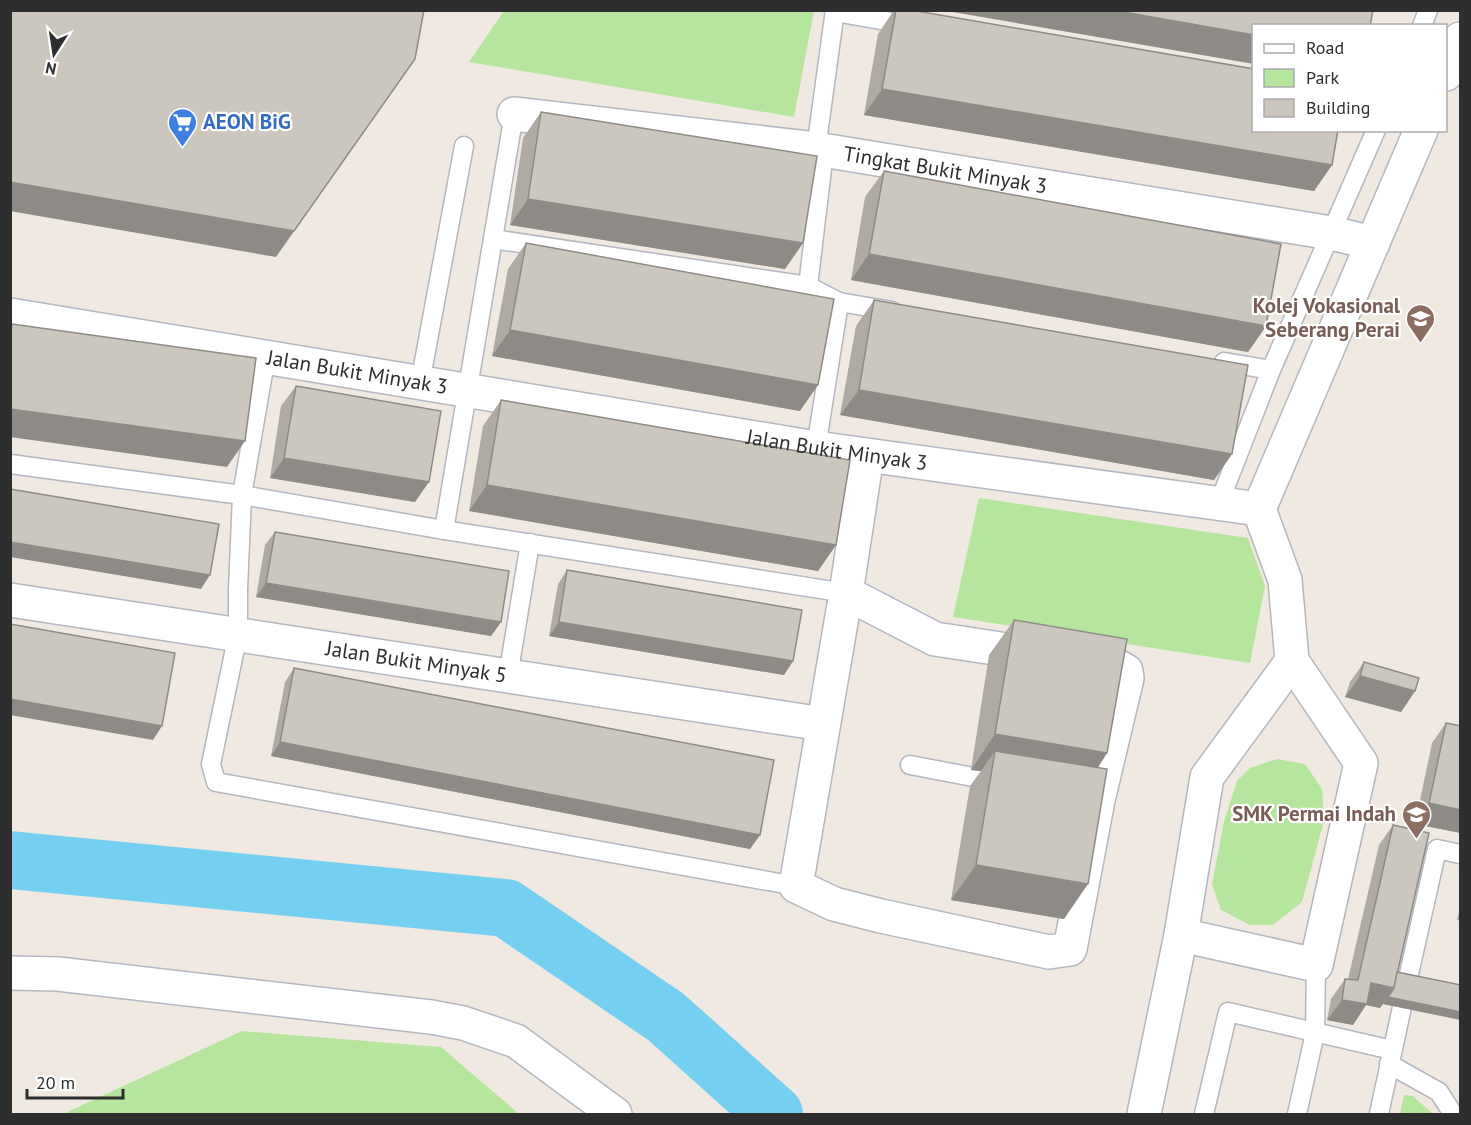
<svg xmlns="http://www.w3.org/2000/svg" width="1471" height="1125" font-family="'PT Sans',sans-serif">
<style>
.green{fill:#b6e59e}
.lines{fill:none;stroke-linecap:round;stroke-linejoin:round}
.river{stroke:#75cff0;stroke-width:58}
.service-casing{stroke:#b4b7c1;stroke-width:21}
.minor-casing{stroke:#b4b7c1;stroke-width:36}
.service{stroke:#fff;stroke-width:18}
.minor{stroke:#fff;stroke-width:33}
.wall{fill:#afaba4}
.shaded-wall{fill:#8e8b86}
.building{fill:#cbc7bf;stroke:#8e8b86;stroke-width:1.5}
.labels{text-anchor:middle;stroke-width:4.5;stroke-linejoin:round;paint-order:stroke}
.shop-label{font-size:21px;font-weight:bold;fill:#366cbe;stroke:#fff;text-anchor:start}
.street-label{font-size:21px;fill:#2e2e2e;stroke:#fff}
.education-label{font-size:21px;font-weight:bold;fill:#785e54;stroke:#fff;text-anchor:end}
</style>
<rect width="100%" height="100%" fill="#efe9e1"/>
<!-- green -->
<g class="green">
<polygon points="504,11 504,10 814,11 794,117 469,62"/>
<polygon points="979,498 1248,538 1265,586 1250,663 953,617"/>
<polygon points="1277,759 1305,764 1322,789 1324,821 1302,902 1273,925 1250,925 1221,910 1212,884 1224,822 1237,781 1250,768"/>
<polygon points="242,1031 441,1047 519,1114 63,1114"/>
<polygon points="1404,1095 1413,1096 1433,1114 1400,1114"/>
</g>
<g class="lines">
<!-- river -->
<polyline class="river" points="10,860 506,908 666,1017 774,1114"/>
<defs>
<g id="service">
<polyline points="835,12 909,25"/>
<polyline points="1422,26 1428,10"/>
<polyline points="493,239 808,286 839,302 892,311"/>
<polyline points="808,286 822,169 816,149 835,10"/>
<polyline points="266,356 242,495 238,590 238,634 211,764 216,782 796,886"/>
<polyline points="1224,362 1271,370"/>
<polyline points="420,383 464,146"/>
<polyline points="816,448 839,302"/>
<polyline points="10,464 242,495 444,530 846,593"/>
<polyline points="1219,503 1271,370 1376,130"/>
<polyline points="444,530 514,114"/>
<polyline points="508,676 530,543"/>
<polyline points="910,765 999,782"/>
<polyline points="1407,983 1437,849 1460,854"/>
<polyline points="1389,1064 1439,1092 1453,1114"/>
<polyline points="1204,1114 1228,1012 1392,1050"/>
<polyline points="1297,1114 1315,1033 1316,965"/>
<polyline points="1379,1114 1402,1007"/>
</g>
<g id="minor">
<polyline points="1446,74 1460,39"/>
<path id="s1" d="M 514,114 L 816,149 L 1331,233 L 1373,243"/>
<path id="s2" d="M 10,315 L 816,448 L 1259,509 L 1421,130"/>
<polyline points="846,593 935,639 1119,667 1126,671 1127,678 1098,800 1070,949 1049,952 881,916 834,904 796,886 846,593 867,456"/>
<path id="s3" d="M 10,600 L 823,724"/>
<polyline points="1181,935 1316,965 1361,763 1292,661"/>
<polyline points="10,973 58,974 431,1017 463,1023 516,1041 615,1114"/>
<polyline points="1144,1114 1181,935 1207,777 1292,661 1285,580 1259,509"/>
</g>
</defs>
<!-- service casing -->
<use href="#service" class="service-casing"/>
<!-- minor casing -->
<use href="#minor" class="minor-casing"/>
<!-- service -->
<use href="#service" class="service"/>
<!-- minor -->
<use href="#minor" class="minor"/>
</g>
<!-- wall -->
<g class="wall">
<polygon points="894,10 911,10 1332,165 1314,191 864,115 878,34"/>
<polygon points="541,112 803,243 785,269 510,225 523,138"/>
<polygon points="884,171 1266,326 1248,352 851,280 865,197"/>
<polygon points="526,243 800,411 492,356 508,269"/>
<polygon points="874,300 1232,454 1214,480 840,415 856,326"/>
<polygon points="296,386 415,502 270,478 281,406"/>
<polygon points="501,400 836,545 818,571 469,511 483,426"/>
<polygon points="275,532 501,622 491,636 256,597 265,545"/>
<polygon points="567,570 793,661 784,675 549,636 558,584"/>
<polygon points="1014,620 1107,753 1098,768 1064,919 951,900 970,786 981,771 971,770 989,655"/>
<polygon points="1364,662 1415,691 1401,712 1345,697 1350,682"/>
<polygon points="294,668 760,835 750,849 271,756 285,682"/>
<polygon points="1446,723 1461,833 1415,824 1432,743"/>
<polygon points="1393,825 1397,972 1461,985 1461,1020 1383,1004 1380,1008 1366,1005 1353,1025 1327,1020 1331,999 1345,979 1348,979 1379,845"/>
<polygon points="1461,905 1461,921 1457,920"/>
</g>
<!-- shaded-wall -->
<g class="shaded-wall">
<polygon points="941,10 1112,10 1254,35 1254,64"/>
<polygon points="415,59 276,257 10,211 10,182"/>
<polygon points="882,89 1332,165 1314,191 864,115"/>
<polygon points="528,199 803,243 785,269 510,225"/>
<polygon points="869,254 1266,326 1248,352 851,280"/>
<polygon points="510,330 818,385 800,411 492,356"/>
<polygon points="859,390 1232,454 1214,480 840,415"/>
<polygon points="10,409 245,441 227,467 10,437"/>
<polygon points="284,458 429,482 415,502 270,478"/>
<polygon points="487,485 836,545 818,571 469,511"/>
<polygon points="10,542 210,575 201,589 10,557"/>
<polygon points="266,583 501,622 491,636 256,597"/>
<polygon points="559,622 793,661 784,675 549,636"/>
<polygon points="1360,676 1415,691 1401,712 1345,697"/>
<polygon points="10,699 162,726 153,740 10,715"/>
<polygon points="995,734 1107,753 1083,788 995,751 981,771 971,770"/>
<polygon points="280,742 760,835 750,849 271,756"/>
<polygon points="1429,803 1461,810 1461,833 1415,824"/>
<polygon points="976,865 1088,884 1064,919 951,900"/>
<polygon points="1371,983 1394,988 1461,1012 1461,1020 1383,1004 1380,1008 1366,1005 1353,1025 1327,1020 1342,1000"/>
</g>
<!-- building -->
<g class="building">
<polygon points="10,10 424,10 415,59 294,231 10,182"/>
<polygon points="896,10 911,10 1254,69 1254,130 1338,130 1332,165 882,89"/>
<polygon points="1112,10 1373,10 1370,26 1254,26 1254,35"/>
<polygon points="541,112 817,156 803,243 528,199"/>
<polygon points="884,171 1281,244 1266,326 869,254"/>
<polygon points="526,243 834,299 818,385 510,330"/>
<polygon points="874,300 1248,365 1232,454 859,390"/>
<polygon points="12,324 256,358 245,441 10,409 10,338"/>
<polygon points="296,386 441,411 429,482 284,458"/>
<polygon points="501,400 850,460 836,545 487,485"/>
<polygon points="10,489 219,524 210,575 10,542"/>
<polygon points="275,532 509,571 501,622 266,583"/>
<polygon points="567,570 802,610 793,661 559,622"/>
<polygon points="1014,620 1127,639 1107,753 995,734"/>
<polygon points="10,624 175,653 162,726 10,699"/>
<polygon points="1364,662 1419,678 1415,691 1360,676"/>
<polygon points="294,668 774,760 760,835 280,742"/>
<polygon points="1446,723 1461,726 1461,810 1429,803"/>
<polygon points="995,751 1107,769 1088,884 976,865"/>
<polygon points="1393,825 1429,833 1394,988 1371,983 1367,1004 1342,1000 1345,979 1358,980"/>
<polygon points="1397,972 1461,985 1461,1012 1388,997 1394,988"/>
</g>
<!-- icons -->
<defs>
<symbol id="supermarket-pin" viewBox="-11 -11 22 30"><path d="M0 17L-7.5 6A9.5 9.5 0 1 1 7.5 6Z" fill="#3f7fe0" stroke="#fff"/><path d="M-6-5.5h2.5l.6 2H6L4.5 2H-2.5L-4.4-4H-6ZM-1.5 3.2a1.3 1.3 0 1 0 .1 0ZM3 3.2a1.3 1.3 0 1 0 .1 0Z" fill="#fff"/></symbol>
<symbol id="university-pin" viewBox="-11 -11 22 30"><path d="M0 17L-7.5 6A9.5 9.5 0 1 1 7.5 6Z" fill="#8d6e63" stroke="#fff"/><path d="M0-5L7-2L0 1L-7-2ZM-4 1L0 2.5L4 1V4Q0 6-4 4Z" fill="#fff"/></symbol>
<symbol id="school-pin" viewBox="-11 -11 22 30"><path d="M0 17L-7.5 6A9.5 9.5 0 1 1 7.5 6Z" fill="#8d6e63" stroke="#fff"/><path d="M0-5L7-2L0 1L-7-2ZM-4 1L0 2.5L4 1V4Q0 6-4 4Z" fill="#fff"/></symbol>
</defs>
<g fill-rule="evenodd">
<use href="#supermarket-pin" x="166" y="106" width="33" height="45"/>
<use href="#university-pin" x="1404" y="302" width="33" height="45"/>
<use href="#school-pin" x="1400" y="798" width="33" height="45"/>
</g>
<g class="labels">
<!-- shop labels -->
<g class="shop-label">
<text x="203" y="129">AEON BiG</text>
</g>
<!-- street labels -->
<g class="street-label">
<text dy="7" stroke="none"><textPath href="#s1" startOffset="435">Tingkat Bukit Minyak 3</textPath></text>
<text dy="7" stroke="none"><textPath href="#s2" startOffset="352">Jalan Bukit Minyak 3</textPath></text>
<text dy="7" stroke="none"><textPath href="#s2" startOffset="838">Jalan Bukit Minyak 3</textPath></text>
<text dy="7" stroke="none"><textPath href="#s3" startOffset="411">Jalan Bukit Minyak 5</textPath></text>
</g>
<!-- education labels -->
<g class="education-label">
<text x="1400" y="313">Kolej Vokasional<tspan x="1400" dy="24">Seberang Perai</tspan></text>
<text x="1396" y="821">SMK Permai Indah</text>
</g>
</g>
<!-- border -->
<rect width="1471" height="1125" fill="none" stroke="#2e2e2e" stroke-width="24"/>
<!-- legend -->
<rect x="1252" y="24" width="195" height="108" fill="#ffffff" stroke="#ababab" stroke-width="1.5"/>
<rect x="1264" y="44" width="30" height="9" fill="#ffffff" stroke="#ababab" stroke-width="1.5"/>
<text x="1306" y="54" font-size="18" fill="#2e2e2e">Road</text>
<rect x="1264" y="69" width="30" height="18" fill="#b6e59e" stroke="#ababab" stroke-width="1.5"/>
<text x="1306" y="84" font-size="18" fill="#2e2e2e">Park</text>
<rect x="1264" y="99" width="30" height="18" fill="#cbc7bf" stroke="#ababab" stroke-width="1.5"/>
<text x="1306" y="114" font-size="18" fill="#2e2e2e">Building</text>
<!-- north arrow -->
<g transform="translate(54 54) rotate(192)" stroke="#ffffff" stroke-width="4.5" paint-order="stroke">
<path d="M0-4.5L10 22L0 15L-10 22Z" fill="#2e2e2e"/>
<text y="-9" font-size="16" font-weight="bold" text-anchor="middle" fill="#2e2e2e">N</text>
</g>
<!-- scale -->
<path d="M27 1089v9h96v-9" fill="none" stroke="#2e2e2e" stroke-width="3"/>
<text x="36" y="1089" font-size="18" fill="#2e2e2e" stroke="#ffffff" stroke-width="4.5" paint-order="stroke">20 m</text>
</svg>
